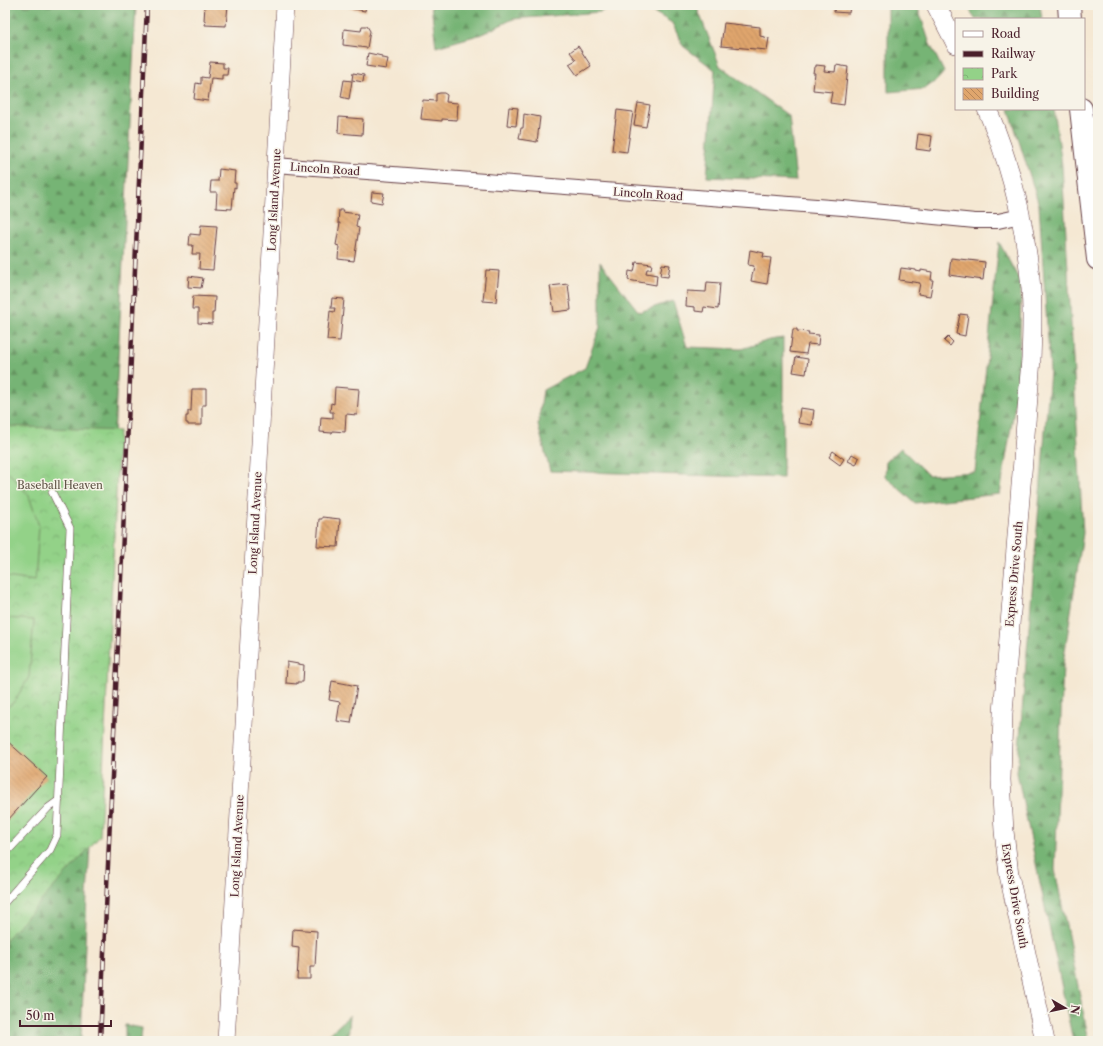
<svg xmlns="http://www.w3.org/2000/svg" width="1103" height="1046" font-family="'Libre Caslon Text',serif">
<style>
.forest{fill:url(#forest-firs);stroke:#606a50}
.park{fill:url(#park-crowns);stroke:#6e785a}
.pitch{fill:#93d288;stroke:#6e785a}
.building{fill:url(#building-back-hatch)}
.lines{fill:none;stroke-linecap:round;stroke-linejoin:round}
.service-casing{stroke:#643d44;stroke-width:8}
.minor-casing{stroke:#643d44;stroke-width:16}
.tertiary-casing{stroke:#643d44;stroke-width:18}
.secondary-casing{stroke:#643d44;stroke-width:20}
.motorway-casing{stroke:#643d44;stroke-width:24}
.service{stroke:#fff;stroke-width:7}
.minor{stroke:#fff;stroke-width:14}
.tertiary{stroke:#fff;stroke-width:17}
.secondary{stroke:#fff;stroke-width:19}
.motorway{stroke:#fff;stroke-width:22}
.rail-casing{stroke:#4a1f2b;stroke-width:4.5}
.rail{stroke:#f7f3e8;stroke-width:3;stroke-dasharray:9;stroke-linecap:butt}
.labels{text-anchor:middle;stroke-width:3;stroke-linejoin:round;paint-order:stroke}
.street-label{font-size:11px;fill:#4a1f2b;stroke:#f7f3e8}
.park-label{font-size:11px;fill:#605547;stroke:#f7f3e8}
</style>
<defs>
<pattern id="forest-firs" width="22" height="20" patternUnits="userSpaceOnUse"><rect width="22" height="20" fill="#76b474"/><path d="M5 1l3.5 6h-7zM16 11l3.5 6h-7z" fill="#63925f"/></pattern>
<pattern id="park-crowns" width="20" height="18" patternUnits="userSpaceOnUse"><rect width="20" height="18" fill="#93d288"/><path d="M2 6a3 3 0 1 1 6 0M12 15a3 3 0 1 1 6 0" fill="none" stroke="#80b476"/></pattern>
<pattern id="building-back-hatch" width="6" height="6" patternUnits="userSpaceOnUse"><rect width="6" height="6" fill="#e0a66d"/><path d="M-1 5l2 2M0 0l6 6M5-1l2 2" fill="none" stroke="#b8875a"/></pattern>
</defs>
<rect width="100%" height="100%" fill="#f7f3e8"/>
<filter id="ink" filterUnits="userSpaceOnUse"><feTurbulence type="fractalNoise" baseFrequency=".025" numOctaves="2"/><feDisplacementMap in="SourceGraphic" scale="8" xChannelSelector="R" yChannelSelector="G"/><feConvolveMatrix kernelMatrix="1 2 1 2 8 2 1 2 1" color-interpolation-filters="sRGB"/></filter>
<filter id="wash" filterUnits="userSpaceOnUse"><feTurbulence type="fractalNoise" baseFrequency=".012" numOctaves="4" result="noise"/><feDisplacementMap in="SourceGraphic" scale="16" xChannelSelector="R" yChannelSelector="G"/><feGaussianBlur stdDeviation="0.9" result="paint"/><feColorMatrix in="noise" values="0 0 0 0 0 0 0 0 0 0 0 0 0 0 0 0 0 1.4 0 .05"/><feComposite in="paint" operator="in"/></filter>
<g filter="url(#wash)">
<rect width="100%" height="100%" fill="#f5e8d3"/>
<!-- forest -->
<g class="forest">
<polygon points="5,5 136,5 111,497 87,896 81,1041 5,1041"/>
<polygon points="431,5 617,5 600,12 513,19 482,34 436,47"/>
<polygon points="642,5 696,5 720,66 789,116 796,181 707,177 715,70 683,46 672,23"/>
<polygon points="888,5 917,5 930,44 944,72 938,79 925,89 888,92"/>
<polygon points="967,5 1040,5 1042,19 975,19"/>
<polygon points="1009,109 1054,109 1062,165 1083,533 1063,664 1055,870 1089,1041 1073,1041 1017,773 1050,371 1039,205"/>
<polygon points="999,242 1021,283 1019,380 1000,494 915,503 885,476 886,462 901,448 928,475 975,472"/>
<polygon points="600,262 639,312 673,301 687,347 741,349 770,340 783,338 783,478 550,471 538,425 543,390 585,368 600,327"/>
<polygon points="350,1015 348,1041 322,1041"/>
<polygon points="125,1025 142,1028 141,1041 125,1041"/>
</g>
<!-- park -->
<polygon class="park" points="5,426 119,431 100,836 5,941"/>
<!-- pitch -->
<g class="pitch">
<polygon points="5,470 10,474 29,496 39,526 35,581 5,577"/>
<polygon points="5,618 34,620 29,677 14,702 5,709"/>
</g>
<g id="blocks">
<!-- building -->
<g class="building">
<polygon points="205,5 228,5 226,26 205,25 206,21 204,21"/>
<polygon points="349,5 366,5 365,11 349,8"/>
<polygon points="835,5 850,5 849,13 834,12"/>
<polygon points="724,23 760,27 760,36 769,38 767,50 721,46"/>
<polygon points="362,26 367,26 370,31 367,48 343,45 344,29 361,31"/>
<polygon points="578,46 591,66 577,75 569,64 576,60 570,52"/>
<polygon points="368,53 382,56 382,58 388,59 386,69 366,66"/>
<polygon points="210,62 223,63 223,68 228,68 227,75 222,75 222,79 211,78 208,101 194,99 196,83 201,84 201,77 208,78"/>
<polygon points="816,65 825,66 824,71 835,72 836,65 848,67 844,105 830,103 832,92 813,90 815,73 813,73 814,67 816,67"/>
<polygon points="353,73 364,75 363,82 352,80"/>
<polygon points="344,80 352,81 349,99 341,97"/>
<polygon points="440,93 444,93 447,95 446,102 458,103 457,120 442,119 442,121 421,119 423,100 436,101 436,94"/>
<polygon points="638,103 650,105 646,127 634,125"/>
<polygon points="509,107 518,108 516,126 507,125"/>
<polygon points="617,110 633,112 627,152 612,150"/>
<polygon points="524,114 540,117 537,142 519,139 521,128 523,128"/>
<polygon points="339,117 363,119 362,135 338,133"/>
<polygon points="918,134 932,136 930,151 916,149"/>
<polygon points="219,169 235,171 234,183 236,183 236,188 234,187 232,209 216,208 217,192 210,192 211,181 218,181"/>
<polygon points="372,192 384,193 382,203 371,201"/>
<polygon points="339,210 343,210 342,212 358,214 356,227 359,228 354,261 338,259 339,246 336,245 340,223 338,223"/>
<polygon points="201,225 217,226 213,270 199,269 200,254 192,254 193,245 189,245 190,234 200,235"/>
<polygon points="750,250 764,253 763,257 771,258 767,284 751,281 754,266 748,265"/>
<polygon points="951,258 985,262 983,280 949,275"/>
<polygon points="636,262 652,264 651,269 647,269 646,273 657,275 656,285 628,280 629,271 634,272"/>
<polygon points="662,264 670,265 668,277 660,276"/>
<polygon points="901,268 916,270 916,271 921,272 921,270 932,272 931,280 933,280 930,296 918,294 920,283 899,280"/>
<polygon points="486,270 499,271 496,302 483,301"/>
<polygon points="189,276 203,278 201,288 188,287"/>
<polygon points="707,282 720,283 718,309 704,307 703,312 695,311 695,307 686,306 687,291 706,292"/>
<polygon points="568,284 571,310 554,312 550,286"/>
<polygon points="193,296 215,297 214,313 212,313 212,324 198,323 198,309 192,309"/>
<polygon points="332,298 344,299 340,341 327,340 330,311 334,312 335,308 331,308"/>
<polygon points="960,314 968,315 965,336 956,334"/>
<polygon points="793,329 797,329 797,331 809,332 808,334 819,335 818,345 808,344 806,354 790,352"/>
<polygon points="948,337 953,342 950,346 944,341"/>
<polygon points="796,357 808,359 806,374 793,372"/>
<polygon points="335,387 359,389 357,415 346,414 345,432 333,431 332,433 320,432 321,417 333,418 333,412 330,412 331,403 334,404"/>
<polygon points="192,389 206,389 206,405 202,405 202,425 188,425 188,423 186,423 186,416 188,416 188,411 191,411"/>
<polygon points="800,408 814,410 812,425 798,423"/>
<polygon points="833,451 844,459 840,465 829,457"/>
<polygon points="852,454 859,458 856,465 848,461"/>
<polygon points="322,517 340,519 338,547 317,546 319,519 322,519"/>
<polygon points="287,662 304,665 303,682 297,682 297,684 286,683"/>
<polygon points="332,681 357,686 351,723 337,721 340,702 329,700"/>
<polygon points="5,739 47,777 7,821 5,819"/>
<polygon points="293,929 317,931 315,967 310,967 310,979 297,979 299,948 292,947"/>
</g>
</g>
</g>
<g filter="url(#ink)">
<use href="#blocks" fill-opacity="0" stroke="#643d44" stroke-width="1"/>
<g class="lines">
<defs>
<g id="service">
<polyline points="5,854 48,808 59,800"/>
<polyline points="5,902 50,850 57,835 70,528 52,492"/>
</g>
<polyline id="minor" points="275,165 843,208 975,221 998,221 1021,216"/>
<polyline id="tertiary" points="226,1041 285,5"/>
<g id="secondary">
<polyline points="936,5 956,44"/>
<path d="M 987,109 C 1011,165 1026,227 1031,289 C 1033,312 1032,335 1031,359 L 1003,713 L 1001,780 L 1004,831 L 1009,875 L 1045,1041"/>
</g>
<g id="motorway">
<polyline points="1069,5 1070,19"/>
<polyline points="1081,109 1098,259"/>
</g>
</defs>
<!-- service casing -->
<use href="#service" class="service-casing"/>
<!-- minor casing -->
<use href="#minor" class="minor-casing"/>
<!-- tertiary casing -->
<use href="#tertiary" class="tertiary-casing"/>
<!-- secondary casing -->
<use href="#secondary" class="secondary-casing"/>
<!-- motorway casing -->
<use href="#motorway" class="motorway-casing"/>
<!-- service -->
<use href="#service" class="service"/>
<!-- minor -->
<use href="#minor" class="minor"/>
<!-- tertiary -->
<use href="#tertiary" class="tertiary"/>
<!-- secondary -->
<use href="#secondary" class="secondary"/>
<!-- motorway -->
<use href="#motorway" class="motorway"/>
<defs>
<polyline id="rail" points="100,1041 147,5"/>
</defs>
<!-- rail casing -->
<use href="#rail" class="rail-casing"/>
<!-- rail -->
<use href="#rail" class="rail"/>
</g>
</g>
<g class="labels">
<!-- street labels -->
<g class="street-label">
<text transform="translate(325 169) rotate(4)" y="4">Lincoln Road</text>
<text transform="translate(648 194) rotate(4)" y="4">Lincoln Road</text>
<text transform="translate(274 200) rotate(-87)" y="4">Long Island Avenue</text>
<text transform="translate(255 523) rotate(-87)" y="4">Long Island Avenue</text>
<text transform="translate(1014 574) rotate(-85)" y="4">Express Drive South</text>
<text transform="translate(237 846) rotate(-87)" y="4">Long Island Avenue</text>
<text transform="translate(1015 896) rotate(80)" y="4">Express Drive South</text>
</g>
<!-- park labels -->
<g class="park-label">
<text x="60" y="489">Baseball Heaven</text>
</g>
</g>
<!-- margin -->
<rect width="1103" height="1046" fill="none" stroke="#f7f3e8" stroke-width="20"/>
<!-- legend -->
<rect x="955" y="18" width="130" height="92" fill="#f7f3e8" stroke="#b29e9c"/>
<rect x="963" y="31" width="20" height="6" fill="#ffffff" stroke="#b29e9c"/>
<text x="991" y="38" font-size="12" fill="#4a1f2b">Road</text>
<rect x="963" y="51" width="20" height="6" fill="#4a1f2b" stroke="#b29e9c"/>
<text x="991" y="58" font-size="12" fill="#4a1f2b">Railway</text>
<rect x="963" y="68" width="20" height="12" fill="url(#park-crowns)" stroke="#b29e9c"/>
<text x="991" y="78" font-size="12" fill="#4a1f2b">Park</text>
<rect x="963" y="88" width="20" height="12" fill="url(#building-back-hatch)" stroke="#b29e9c"/>
<text x="991" y="98" font-size="12" fill="#4a1f2b">Building</text>
<!-- north arrow -->
<g transform="translate(1065 1008) rotate(99)" stroke="#f7f3e8" stroke-width="3" paint-order="stroke">
<path d="M0-3L7 15L0 10L-7 15Z" fill="#4a1f2b"/>
<text y="-6" font-size="11" font-weight="bold" text-anchor="middle" fill="#4a1f2b">N</text>
</g>
<!-- scale -->
<path d="M20 1020v6h91v-6" fill="none" stroke="#4a1f2b" stroke-width="2"/>
<text x="26" y="1020" font-size="12" fill="#4a1f2b" stroke="#f7f3e8" stroke-width="3" paint-order="stroke">50 m</text>
</svg>
